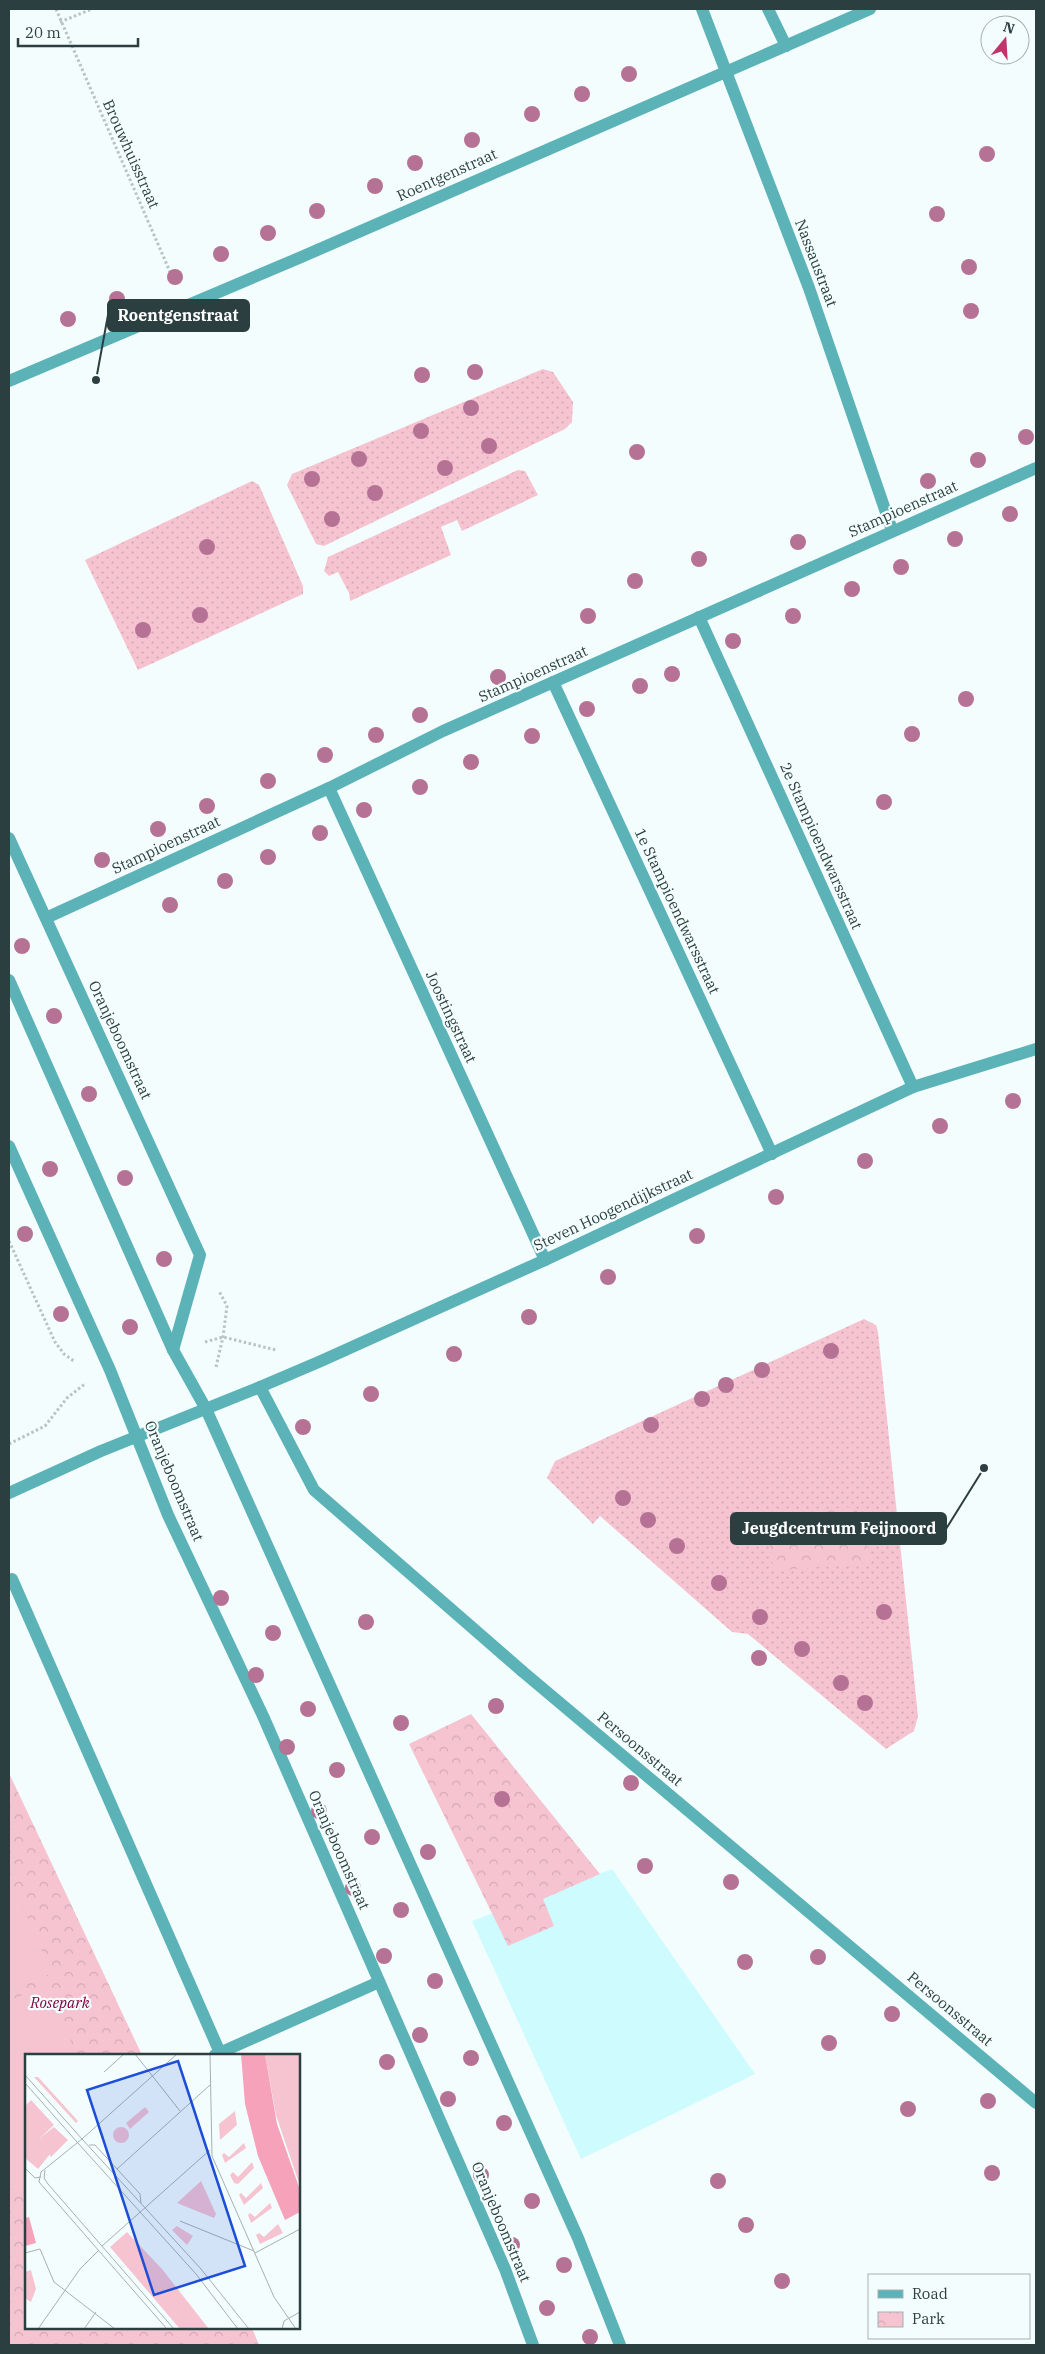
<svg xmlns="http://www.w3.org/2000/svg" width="1045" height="2354" font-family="'IBM Plex Serif',serif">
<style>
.built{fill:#cdfbfe}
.grass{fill:url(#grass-dots)}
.park{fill:url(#park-crowns)}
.pitch{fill:#f6c4d1}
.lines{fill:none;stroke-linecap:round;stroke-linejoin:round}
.path{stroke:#b7c3c4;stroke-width:3;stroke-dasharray:2.5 2.5;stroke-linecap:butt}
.service{stroke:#5bb3b8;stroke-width:12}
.pedestrian{stroke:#5bb3b8;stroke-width:12}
.minor{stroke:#5bb3b8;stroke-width:12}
.tree{fill:#b57295}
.labels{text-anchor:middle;stroke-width:4.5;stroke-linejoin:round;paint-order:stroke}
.street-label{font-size:15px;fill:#2c3f40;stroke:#f4fdfd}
.park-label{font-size:15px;font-style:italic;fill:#810040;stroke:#f4fdfd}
.inset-road{fill:none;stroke:#a4b1b1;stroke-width:1}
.view{fill:#1d4ed8;fill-opacity:0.15;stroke:#1d4ed8;stroke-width:2.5}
.inset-edge{fill:none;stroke:#2c3f40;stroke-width:2.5}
.leader{fill:none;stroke:#2c3f40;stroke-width:2}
.callout-dot{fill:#2c3f40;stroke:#f4fdfd;stroke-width:2}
.callout{fill:#2c3f40;stroke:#2c3f40;stroke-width:2}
.callout-label{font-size:16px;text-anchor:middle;font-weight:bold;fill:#fff}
</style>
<defs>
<pattern id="grass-dots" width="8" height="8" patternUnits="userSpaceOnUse" patternTransform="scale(1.25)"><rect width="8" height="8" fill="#f6c4d1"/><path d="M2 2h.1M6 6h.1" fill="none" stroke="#d3a9b4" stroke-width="1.8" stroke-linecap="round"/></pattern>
<pattern id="park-crowns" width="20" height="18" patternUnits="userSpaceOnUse" patternTransform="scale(1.25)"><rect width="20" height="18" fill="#f6c4d1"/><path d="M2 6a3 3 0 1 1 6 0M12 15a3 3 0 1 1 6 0" fill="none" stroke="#d3a9b4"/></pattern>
</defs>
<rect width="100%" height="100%" fill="#f4fdfd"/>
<!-- built -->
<polygon class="built" points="612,1869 755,2074 581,2159 472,1921"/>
<!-- grass -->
<g class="grass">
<polygon points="543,369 553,372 573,402 572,422 565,429 324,546 316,544 287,485 292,474"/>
<polygon points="518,470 525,471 538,495 462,531 457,520 441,527 451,555 350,601 349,593 338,572 329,576 324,571 328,557"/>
<polygon points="252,481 259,485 303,586 303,594 138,670 85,560"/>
<polygon points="864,1319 876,1325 878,1332 918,1716 914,1731 886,1749 748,1634 732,1632 600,1516 593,1524 547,1478 555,1461"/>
</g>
<!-- park -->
<g class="park">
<polygon points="846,1507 857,1511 870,1556 867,1563 776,1571 773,1566 768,1527 773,1519"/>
<polygon points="471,1714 600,1874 543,1899 554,1926 508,1946 409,1744"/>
<polygon points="9,1773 142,2055 26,2055 26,2328 252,2328 259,2345 9,2345"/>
</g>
<!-- pitch -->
<g class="pitch">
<polygon points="9,1877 52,1973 9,1992"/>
<polygon points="45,1985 77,2055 26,2055 26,2180 9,2188 9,2001"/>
</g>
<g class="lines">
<!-- path -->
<g class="path">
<polyline points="56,9 174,281"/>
<polyline points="60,22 92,9"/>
<polyline points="9,1241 55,1342 64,1354 75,1362"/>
<polyline points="205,1342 223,1337 276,1350"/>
<polyline points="216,1367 223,1337 227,1306 219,1291"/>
<polyline points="9,1444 45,1426 67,1398 86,1383"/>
</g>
<!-- service -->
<g class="service">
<polyline points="768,9 786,46"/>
<polyline points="12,1579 221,2055"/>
<polyline points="215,2055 379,1982"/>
</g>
<!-- pedestrian -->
<g class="pedestrian">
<polyline points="699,617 913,1087"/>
<polyline points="553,682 772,1154"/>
<polyline points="329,788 545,1260"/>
<polyline points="260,1387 314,1490 522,1671"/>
</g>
<!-- minor -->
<g class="minor">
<polyline points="702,9 809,288 892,530"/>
<polyline points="9,381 299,258 870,9"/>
<polyline points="9,838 200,1255 173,1350"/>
<polyline points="46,918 329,788 443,731 1036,468"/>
<polyline points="9,980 173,1350 206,1409 578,2238 620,2345"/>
<polyline points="9,1146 110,1370 168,1515 263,1716 505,2269 533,2345"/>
<polyline points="9,1493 101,1451 260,1387 321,1361 545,1260 913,1087 1036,1049"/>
<polyline points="522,1671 1036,2103"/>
</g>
</g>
<!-- trees -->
<g class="tree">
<circle cx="629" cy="74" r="8"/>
<circle cx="582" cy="94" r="8"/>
<circle cx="532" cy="114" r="8"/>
<circle cx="472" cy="140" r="8"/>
<circle cx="987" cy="154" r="8"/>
<circle cx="415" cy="163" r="8"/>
<circle cx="375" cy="186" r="8"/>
<circle cx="317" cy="211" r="8"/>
<circle cx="937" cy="214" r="8"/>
<circle cx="268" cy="233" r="8"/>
<circle cx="221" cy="254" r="8"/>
<circle cx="969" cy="267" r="8"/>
<circle cx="175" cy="277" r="8"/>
<circle cx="117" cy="299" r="8"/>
<circle cx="971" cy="311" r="8"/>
<circle cx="68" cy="319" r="8"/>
<circle cx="475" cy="372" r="8"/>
<circle cx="422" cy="375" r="8"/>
<circle cx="471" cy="408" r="8"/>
<circle cx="421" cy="431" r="8"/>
<circle cx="1026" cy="437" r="8"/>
<circle cx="489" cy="446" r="8"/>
<circle cx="637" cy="452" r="8"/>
<circle cx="359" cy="459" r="8"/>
<circle cx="978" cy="460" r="8"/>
<circle cx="445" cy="468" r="8"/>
<circle cx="312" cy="479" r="8"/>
<circle cx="928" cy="481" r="8"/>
<circle cx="375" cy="493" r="8"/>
<circle cx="1010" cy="514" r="8"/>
<circle cx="332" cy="519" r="8"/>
<circle cx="955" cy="539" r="8"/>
<circle cx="798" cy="542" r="8"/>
<circle cx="207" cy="547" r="8"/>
<circle cx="699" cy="559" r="8"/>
<circle cx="901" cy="567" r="8"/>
<circle cx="635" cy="581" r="8"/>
<circle cx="852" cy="589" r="8"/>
<circle cx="200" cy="615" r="8"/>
<circle cx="588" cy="616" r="8"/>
<circle cx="793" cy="616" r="8"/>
<circle cx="143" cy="630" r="8"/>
<circle cx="733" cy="641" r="8"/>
<circle cx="672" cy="674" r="8"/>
<circle cx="498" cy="677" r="8"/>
<circle cx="640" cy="686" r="8"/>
<circle cx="966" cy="699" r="8"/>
<circle cx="587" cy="709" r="8"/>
<circle cx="420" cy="715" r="8"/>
<circle cx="912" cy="734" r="8"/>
<circle cx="376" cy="735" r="8"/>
<circle cx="532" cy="736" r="8"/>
<circle cx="325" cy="755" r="8"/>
<circle cx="471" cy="762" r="8"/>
<circle cx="268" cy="781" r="8"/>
<circle cx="420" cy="787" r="8"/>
<circle cx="884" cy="802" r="8"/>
<circle cx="207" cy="806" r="8"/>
<circle cx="364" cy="810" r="8"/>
<circle cx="158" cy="829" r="8"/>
<circle cx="320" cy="833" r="8"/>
<circle cx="268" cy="857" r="8"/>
<circle cx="102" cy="860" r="8"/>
<circle cx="225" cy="881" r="8"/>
<circle cx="170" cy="905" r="8"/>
<circle cx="22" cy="946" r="8"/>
<circle cx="54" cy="1016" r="8"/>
<circle cx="89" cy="1094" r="8"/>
<circle cx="1013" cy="1101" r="8"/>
<circle cx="940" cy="1126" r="8"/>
<circle cx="865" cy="1161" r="8"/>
<circle cx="50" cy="1169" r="8"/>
<circle cx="125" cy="1178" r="8"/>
<circle cx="776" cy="1197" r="8"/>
<circle cx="25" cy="1234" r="8"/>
<circle cx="697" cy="1236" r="8"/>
<circle cx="164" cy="1259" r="8"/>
<circle cx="608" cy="1277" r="8"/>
<circle cx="61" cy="1314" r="8"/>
<circle cx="529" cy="1317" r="8"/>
<circle cx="130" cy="1327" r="8"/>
<circle cx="831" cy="1351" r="8"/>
<circle cx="454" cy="1354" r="8"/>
<circle cx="762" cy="1370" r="8"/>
<circle cx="726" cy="1385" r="8"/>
<circle cx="371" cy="1394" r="8"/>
<circle cx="702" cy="1399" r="8"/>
<circle cx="651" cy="1425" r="8"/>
<circle cx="303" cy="1427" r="8"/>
<circle cx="623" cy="1498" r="8"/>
<circle cx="648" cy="1520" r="8"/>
<circle cx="677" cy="1546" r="8"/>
<circle cx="719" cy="1583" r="8"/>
<circle cx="221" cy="1598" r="8"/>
<circle cx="884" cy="1612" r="8"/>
<circle cx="760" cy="1617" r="8"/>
<circle cx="366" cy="1622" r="8"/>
<circle cx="273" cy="1633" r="8"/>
<circle cx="802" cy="1649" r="8"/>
<circle cx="759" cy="1658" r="8"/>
<circle cx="256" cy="1675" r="8"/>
<circle cx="841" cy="1683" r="8"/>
<circle cx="865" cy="1703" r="8"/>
<circle cx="496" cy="1706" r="8"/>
<circle cx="308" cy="1709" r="8"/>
<circle cx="401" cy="1723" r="8"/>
<circle cx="287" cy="1747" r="8"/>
<circle cx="337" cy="1770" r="8"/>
<circle cx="631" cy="1783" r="8"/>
<circle cx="502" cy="1799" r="8"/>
<circle cx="319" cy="1811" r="8"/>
<circle cx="372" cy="1837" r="8"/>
<circle cx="428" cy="1852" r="8"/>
<circle cx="645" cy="1866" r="8"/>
<circle cx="731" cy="1882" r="8"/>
<circle cx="353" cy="1888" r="8"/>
<circle cx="401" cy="1910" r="8"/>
<circle cx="384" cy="1956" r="8"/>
<circle cx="818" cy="1957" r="8"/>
<circle cx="745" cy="1962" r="8"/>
<circle cx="435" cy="1981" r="8"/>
<circle cx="892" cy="2014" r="8"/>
<circle cx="420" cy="2035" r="8"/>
<circle cx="829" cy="2043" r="8"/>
<circle cx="471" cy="2058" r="8"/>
<circle cx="387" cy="2062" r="8"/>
<circle cx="448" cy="2099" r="8"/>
<circle cx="988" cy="2101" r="8"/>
<circle cx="908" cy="2109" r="8"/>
<circle cx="504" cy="2123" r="8"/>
<circle cx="992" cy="2173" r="8"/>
<circle cx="481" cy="2175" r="8"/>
<circle cx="718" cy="2181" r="8"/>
<circle cx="532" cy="2201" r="8"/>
<circle cx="746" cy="2225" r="8"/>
<circle cx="512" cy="2245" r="8"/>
<circle cx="564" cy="2265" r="8"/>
<circle cx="782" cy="2281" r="8"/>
<circle cx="547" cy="2308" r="8"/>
<circle cx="590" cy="2337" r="8"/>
</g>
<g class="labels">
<!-- street labels -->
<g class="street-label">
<text transform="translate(131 154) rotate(66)" y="5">Brouwhuisstraat</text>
<text transform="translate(447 175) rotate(-24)" y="5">Roentgenstraat</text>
<text transform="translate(816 263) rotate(69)" y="5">Nassaustraat</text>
<text transform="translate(903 509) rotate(-24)" y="5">Stampioenstraat</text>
<text transform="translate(533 674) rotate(-24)" y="5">Stampioenstraat</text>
<text transform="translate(166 845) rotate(-25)" y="5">Stampioenstraat</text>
<text transform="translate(821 846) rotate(66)" y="5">2e Stampioendwarsstraat</text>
<text transform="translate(677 911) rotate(65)" y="5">1e Stampioendwarsstraat</text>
<text transform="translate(451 1017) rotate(65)" y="5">Joostingstraat</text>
<text transform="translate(120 1040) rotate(65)" y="5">Oranjeboomstraat</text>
<text transform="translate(613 1210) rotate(-25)" y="5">Steven Hoogendijkstraat</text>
<text transform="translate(174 1481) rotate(67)" y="5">Oranjeboomstraat</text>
<text transform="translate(640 1749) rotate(40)" y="5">Persoonsstraat</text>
<text transform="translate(339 1850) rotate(66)" y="5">Oranjeboomstraat</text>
<text transform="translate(950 2009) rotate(40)" y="5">Persoonsstraat</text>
<text transform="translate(501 2222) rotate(67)" y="5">Oranjeboomstraat</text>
</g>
<!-- park labels -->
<g class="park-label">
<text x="60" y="2008">Rosepark</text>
</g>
</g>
<!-- overview -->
<g transform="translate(25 2054)">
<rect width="275" height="275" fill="#f4fdfd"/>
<path d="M 120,53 L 124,58 L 105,75 L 101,69 ZM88 81a8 8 0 1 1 16 0a8 8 0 1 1-16 0ZM 219,89 L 221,94 L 200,109 L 197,101 L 199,99 L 204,103 ZM 227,108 L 229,114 L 213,130 L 209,129 L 205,121 L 208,118 L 213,123 ZM 176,127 L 191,160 L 189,164 L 152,149 ZM 236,129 L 238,134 L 219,151 L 214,141 L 216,139 L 221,144 ZM 245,149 L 247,154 L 226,169 L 223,161 L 225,159 L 230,163 ZM 253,170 L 258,179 L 235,190 L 231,181 L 234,179 L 239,183 ZM 6,216 L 11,235 L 6,248 L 0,244 L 0,218 Z" fill="#f6c4d1"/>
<path d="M 9,23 L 13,23 L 53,67 L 51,69 Z" fill="#f6c4d1"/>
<path d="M 240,0 L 273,0 L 275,4 L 275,132 L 251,61 ZM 6,46 L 29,71 L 15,84 L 26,99 L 13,115 L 0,104 L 0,52 ZM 210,57 L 212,71 L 195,86 L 194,70 ZM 152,172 L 168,182 L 162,191 L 147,176 ZM 102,178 L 137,215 L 184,275 L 155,275 L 85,193 Z" fill="#f6c4d1"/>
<path d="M 29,73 L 43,86 L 26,103 L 15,84 Z" fill="#f6c4d1"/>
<path d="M 101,183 L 123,207 L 120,210 L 122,208 L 133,219 L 125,227 L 89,190 Z" fill="#f6c4d1"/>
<path d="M 216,0 L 240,0 L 252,70 L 275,136 L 275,158 L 260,166 L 233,102 L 220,50 ZM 4,163 L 11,189 L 0,192 L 0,164 Z" fill="#f5a2ba"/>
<path class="inset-road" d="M 110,0 L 155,57M 152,0 L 57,85 L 176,215 L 224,275M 185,0 L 187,102 L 249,243 L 271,275M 79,18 L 99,0M 0,21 L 57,85 L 16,118 L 14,128 L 142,275M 0,29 L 52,88M 52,88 L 171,220 L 213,275M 64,91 L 70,91 L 115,140 L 116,149M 0,114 L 10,124 L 16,123M 92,115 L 185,31M 20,116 L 19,124 L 23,130 L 149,275M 155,167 L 229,197M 77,192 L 185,96M 0,199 L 15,195 L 29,228 L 90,275M 230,199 L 275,175M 13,275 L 55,215 L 74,196M 59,275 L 71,258M 257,275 L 259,267 L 275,258"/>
<path class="view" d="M 153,7 L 220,212 L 129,241 L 62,36 Z"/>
<rect width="275" height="275" class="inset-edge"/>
</g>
<!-- callouts -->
<path class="leader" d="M96 380L108 315M984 1468L946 1529"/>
<g class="callout-dot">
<circle cx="96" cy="380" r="5"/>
<circle cx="984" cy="1468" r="5"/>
</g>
<g class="callout">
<rect x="108" y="300" width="141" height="31" rx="5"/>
<rect x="731" y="1513" width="215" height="31" rx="5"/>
</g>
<g class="callout-label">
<text x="178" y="321">Roentgenstraat</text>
<text x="839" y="1534">Jeugdcentrum Feijnoord</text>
</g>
<!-- border -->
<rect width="1045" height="2354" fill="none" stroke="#2c3f40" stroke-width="20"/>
<!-- legend -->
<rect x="868" y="2274" width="162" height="65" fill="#f4fdfd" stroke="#a4b1b1"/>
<rect x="878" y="2290" width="25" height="8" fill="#5bb3b8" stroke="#a4b1b1"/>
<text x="912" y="2299" font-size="15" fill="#2c3f40">Road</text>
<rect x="878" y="2312" width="25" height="15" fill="url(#park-crowns)" stroke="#a4b1b1"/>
<text x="912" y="2324" font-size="15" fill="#2c3f40">Park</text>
<!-- north arrow -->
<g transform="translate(1005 40) rotate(18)"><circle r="24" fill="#f4fdfd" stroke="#a4b1b1"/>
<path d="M0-4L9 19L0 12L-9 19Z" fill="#bf346b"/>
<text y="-8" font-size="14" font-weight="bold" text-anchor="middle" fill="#2c3f40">N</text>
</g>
<!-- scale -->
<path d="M18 38v8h120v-8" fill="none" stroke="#2c3f40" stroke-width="2.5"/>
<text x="25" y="38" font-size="15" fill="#2c3f40" stroke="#f4fdfd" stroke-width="4" paint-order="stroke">20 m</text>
</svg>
